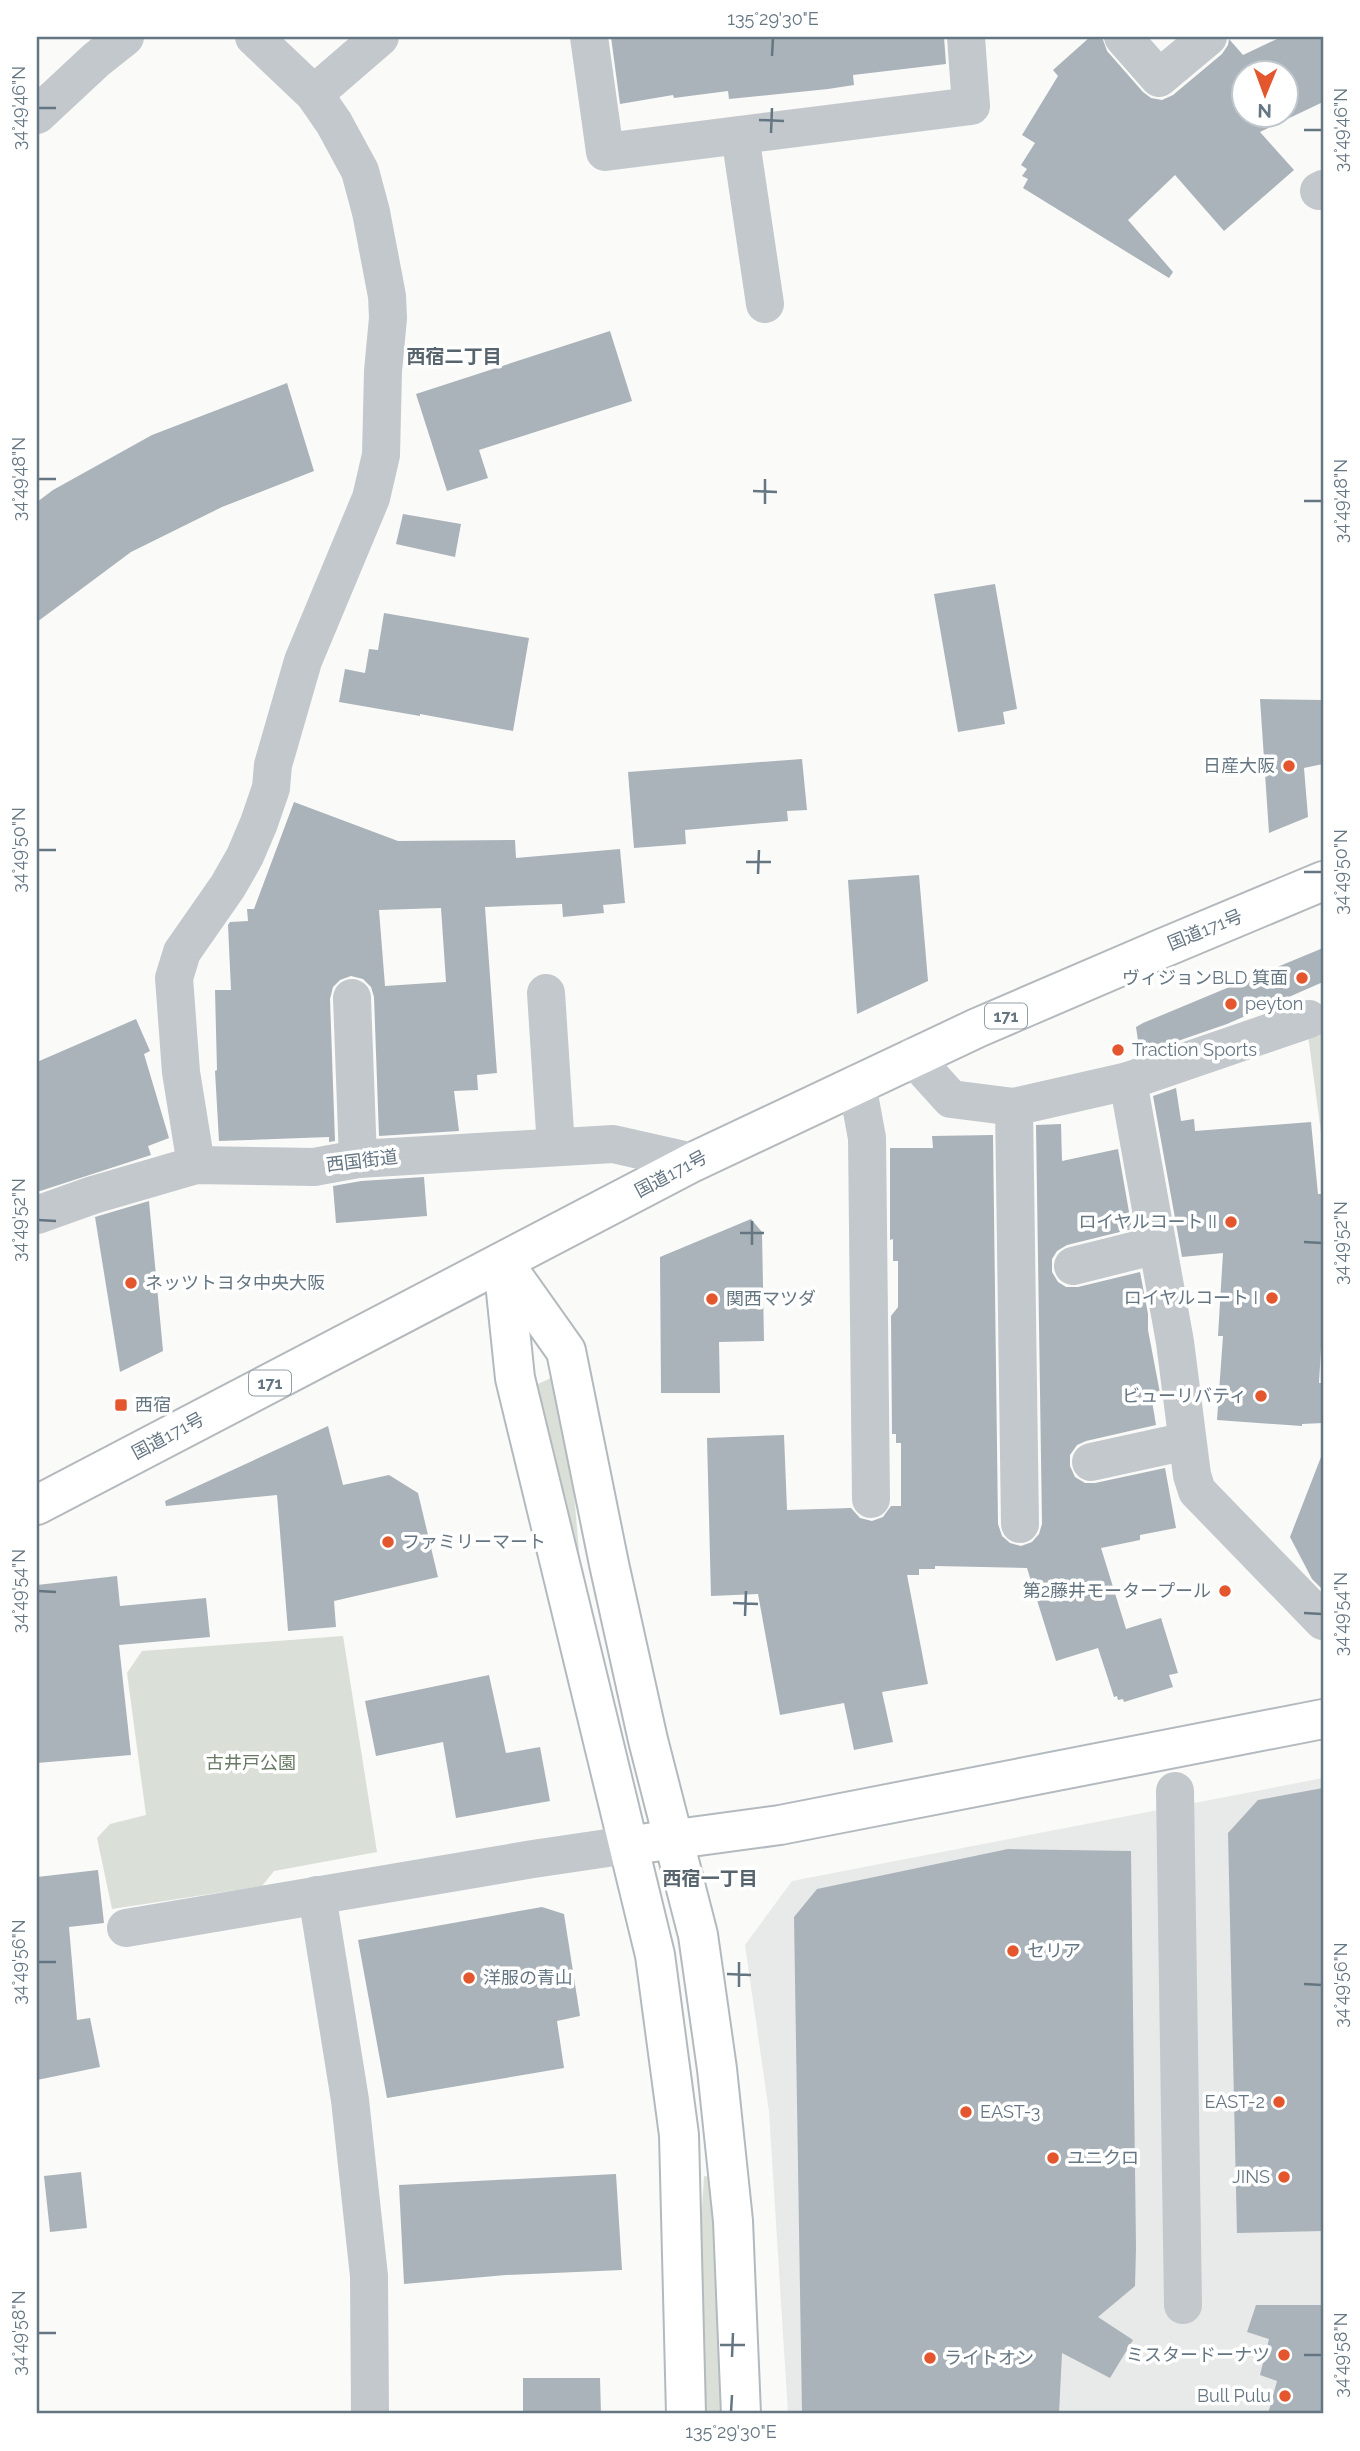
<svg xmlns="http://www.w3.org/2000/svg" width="1360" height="2451" font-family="Raleway,'Noto Sans JP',sans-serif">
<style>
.built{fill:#e8e9e9}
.green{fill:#dadfd7}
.building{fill:#aab3b9;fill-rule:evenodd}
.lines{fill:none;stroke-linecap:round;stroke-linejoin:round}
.secondary-casing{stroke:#b3babf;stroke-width:42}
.highway-casing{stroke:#b4b9bd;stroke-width:42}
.street{stroke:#c3c8cc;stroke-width:38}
.secondary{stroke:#fff;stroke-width:38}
.highway{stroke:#fff;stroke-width:38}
.ticks{fill:none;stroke:#657683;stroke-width:2.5}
.poi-dot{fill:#e4572e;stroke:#fff;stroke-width:2.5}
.labels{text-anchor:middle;stroke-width:7;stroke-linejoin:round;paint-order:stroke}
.shield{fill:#fff;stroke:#939fa8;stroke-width:2}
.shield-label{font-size:16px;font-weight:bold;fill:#657683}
.poi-label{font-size:18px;fill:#657683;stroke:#fff;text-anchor:start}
.street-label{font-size:18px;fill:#657683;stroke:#fff}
.park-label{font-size:18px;fill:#687a64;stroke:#fff}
.neighbourhood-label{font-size:19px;font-weight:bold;fill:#57646e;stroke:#fff}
.neatline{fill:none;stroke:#657683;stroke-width:2.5}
.ticks-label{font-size:18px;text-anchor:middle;fill:#657683}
</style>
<rect width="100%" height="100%" fill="#fafaf8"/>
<!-- built -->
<polygon class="built" points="1323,1778 1323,2414 788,2414 769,2112 745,1945 792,1881"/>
<!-- green -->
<g class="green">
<polygon points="1323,1030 1323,1147 1308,1035"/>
<polygon points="555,1376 569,1435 580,1563 536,1385"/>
<polygon points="343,1636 377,1852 274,1871 262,1886 112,1909 97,1838 110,1824 146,1815 127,1673 142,1651"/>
<polygon points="704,2176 710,2177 721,2310 723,2414 702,2414 698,2272"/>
</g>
<!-- building -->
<g class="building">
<polygon points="611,37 944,37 946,64 853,75 854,85 828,89 729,99 728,91 674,98 673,95 620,104"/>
<path d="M 1090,37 L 1102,37 L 1107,51 L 1143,92 L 1151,98 L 1162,100 L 1173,95 L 1222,54 L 1228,45 L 1229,39 L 1243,55 L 1281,37 L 1323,37 L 1323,102 L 1260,132 L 1294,170 L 1224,231 L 1175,175 L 1128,220 L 1173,272 L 1169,278 L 1023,188 L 1028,179 L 1022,176 L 1027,169 L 1021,165 L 1035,143 L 1022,135 L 1058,76 L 1053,70 ZM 1244,74 L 1286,74 L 1286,116 L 1244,116 Z"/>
<polygon points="610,331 632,401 479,450 488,478 447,491 416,394"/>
<polygon points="287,383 314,471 222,507 131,552 37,622 37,502 53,490 152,435"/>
<polygon points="403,514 461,524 455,557 396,544"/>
<polygon points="995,584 1017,709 1003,712 1005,724 958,732 934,594"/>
<polygon points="384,613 529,638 513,731 420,714 420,716 339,702 345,669 365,673 369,649 378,650"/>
<polygon points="1260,699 1323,700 1323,764 1304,768 1308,817 1269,833"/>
<polygon points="802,759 807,810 787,811 788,821 685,830 686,844 634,848 628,772"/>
<path d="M 294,802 L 398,841 L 515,840 L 516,858 L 620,849 L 625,903 L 603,905 L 604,913 L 563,917 L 562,904 L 485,907 L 497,1073 L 477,1075 L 478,1090 L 454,1091 L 459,1131 L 379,1136 L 374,997 L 371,987 L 363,979 L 351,976 L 340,980 L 333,987 L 330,999 L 335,1141 L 329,1142 L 329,1137 L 219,1141 L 215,1071 L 217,1070 L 215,990 L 231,990 L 228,925 L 230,922 L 248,921 L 247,909 L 254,909 ZM 441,908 L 446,982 L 385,986 L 379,910 Z"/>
<polygon points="919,875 928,981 857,1014 848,880"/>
<polygon points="1323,948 1323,982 1227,1024 1140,1054 1136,1027 1143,1023"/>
<polygon points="136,1019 150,1051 144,1054 169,1138 148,1146 151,1155 37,1192 37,1062"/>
<polygon points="1176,1088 1181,1121 1194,1119 1195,1131 1311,1122 1318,1194 1323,1194 1323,1314 1319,1383 1323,1383 1323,1423 1302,1424 1302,1426 1217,1420 1223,1336 1218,1336 1223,1253 1182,1257 1153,1096"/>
<polygon points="1061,1124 1062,1161 1118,1149 1132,1229 1067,1245 1057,1251 1052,1259 1052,1272 1058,1282 1066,1287 1078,1287 1140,1272 1148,1314 1148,1330 1160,1393 1151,1395 1156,1425 1086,1441 1077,1445 1070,1455 1070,1466 1075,1477 1085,1483 1095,1483 1165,1468 1176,1528 1140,1535 1140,1540 1101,1548 1126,1629 1161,1618 1178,1673 1169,1675 1173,1687 1124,1702 1123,1699 1118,1700 1117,1696 1114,1697 1098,1648 1056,1661 1027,1568 935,1566 935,1569 919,1569 919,1575 907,1575 928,1684 882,1692 893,1742 854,1750 844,1703 780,1715 758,1594 711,1596 707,1438 784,1435 787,1510 851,1508 860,1518 872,1521 883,1517 891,1506 901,1506 901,1443 896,1443 896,1434 892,1434 891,1316 898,1307 898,1261 893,1261 893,1239 890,1240 890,1148 933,1148 932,1136 993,1135 998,1524 1002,1536 1010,1543 1021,1546 1032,1542 1039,1534 1042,1524 1036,1125"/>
<polygon points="424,1177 427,1216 336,1223 333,1186 361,1181"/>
<polygon points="149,1201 163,1351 120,1372 95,1217"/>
<polygon points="751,1219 762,1232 764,1341 719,1342 720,1393 661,1393 660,1257"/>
<polygon points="328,1426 343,1485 389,1475 418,1493 438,1577 334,1601 336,1627 288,1631 277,1495 166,1506 165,1501"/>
<polygon points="1321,1457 1323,1458 1323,1590 1312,1579 1290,1537"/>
<polygon points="117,1576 120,1606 206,1598 210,1637 119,1645 131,1755 37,1763 37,1585"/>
<polygon points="489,1675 506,1753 540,1747 550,1801 456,1818 443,1742 376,1756 365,1701"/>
<polygon points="1323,1788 1323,2231 1237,2233 1228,1833 1258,1800"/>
<polygon points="1008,1849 1131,1851 1136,2248 1135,2286 1098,2317 1133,2340 1110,2378 1062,2353 1059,2414 802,2414 794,1917 817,1889"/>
<polygon points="98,1870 104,1923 69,1927 77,2020 90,2018 100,2067 37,2080 37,1877"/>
<polygon points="542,1907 564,1914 580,2016 557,2021 564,2068 387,2098 358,1940"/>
<polygon points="81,2172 87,2228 50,2232 44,2176"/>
<polygon points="616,2174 622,2270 506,2275 404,2284 399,2185"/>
<polygon points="1256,2305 1323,2305 1323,2414 1268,2414 1277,2381 1260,2375 1269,2339 1247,2332"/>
<polygon points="523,2378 600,2378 601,2414 523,2414"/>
</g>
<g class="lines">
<defs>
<g id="secondary">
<polyline points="503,1262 566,1351 609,1564 648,1740 698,1935 717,2069 733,2221 741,2414"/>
<polyline points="503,1263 515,1378 655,1955 679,2135 686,2414"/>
<polyline points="647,1843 780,1825 1323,1719"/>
</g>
<polyline id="highway" points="37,1505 693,1162 977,1028 1163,948 1323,881"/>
</defs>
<!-- secondary casing -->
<use href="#secondary" class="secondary-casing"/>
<!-- highway casing -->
<use href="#highway" class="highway-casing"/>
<!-- street -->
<g class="street">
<polyline points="589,37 605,152 971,106 966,37"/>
<polyline points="1123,37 1159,78 1208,37"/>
<polyline points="314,94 380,37"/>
<polyline points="37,115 96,60 125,37"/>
<polyline points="740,135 765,304"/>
<polyline points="1319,191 1323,189"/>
<polyline points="546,993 556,1147"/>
<polyline points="352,998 358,1159"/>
<polyline points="913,1057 951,1099 1014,1107 1128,1081 1309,1019"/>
<polyline points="1128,1081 1175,1342 1192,1475 1197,1491 1323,1621"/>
<polyline points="857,1084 867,1138 871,1499"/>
<polyline points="1014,1107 1020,1524"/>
<polyline points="196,1165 181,1072 174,978 182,952 228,886 245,856 259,823 271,788 273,765 303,661 371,498 381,455 383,371 388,318 387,296 371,212 360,171 334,123 314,94 254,37"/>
<polyline points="37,1215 93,1195 196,1165 314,1167 358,1159 613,1144 693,1162"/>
<polyline points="1073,1266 1157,1245"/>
<polyline points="1091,1462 1187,1441"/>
<polyline points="1175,1791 1183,2305"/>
<polyline points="317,1895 350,2100 369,2276 370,2414"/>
<polyline points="126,1928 533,1859 628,1845"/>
</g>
<!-- secondary -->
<use href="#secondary" class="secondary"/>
<!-- highway -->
<use href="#highway" class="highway"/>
</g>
<!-- ticks -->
<path class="ticks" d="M 772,56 L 773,38M 38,108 L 56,108M 759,120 L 784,121M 1304,130 L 1322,130M 771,133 L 772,108M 38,479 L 56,479M 753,491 L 777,492M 1304,501 L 1322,501M 765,504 L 765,479M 38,850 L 56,850M 746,862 L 771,862M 1304,872 L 1322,872M 758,874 L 759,850M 38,1220 L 56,1221M 740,1233 L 764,1233M 1304,1242 L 1322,1243M 752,1245 L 752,1221M 38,1591 L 56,1592M 733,1603 L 758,1604M 1304,1613 L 1322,1614M 745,1616 L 746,1591M 38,1962 L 56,1962M 727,1974 L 751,1975M 1304,1984 L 1322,1985M 739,1987 L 739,1962M 38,2333 L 56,2333M 720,2345 L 745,2345M 1304,2355 L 1322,2355M 732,2357 L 733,2333M 731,2412 L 732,2395"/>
<!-- markers -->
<g class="poi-dot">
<circle cx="1289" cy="766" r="7"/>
<circle cx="1302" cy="978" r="7"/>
<circle cx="1231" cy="1004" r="7"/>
<circle cx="1118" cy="1050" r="7"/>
<circle cx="1231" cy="1222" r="7"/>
<circle cx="131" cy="1283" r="7"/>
<circle cx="1272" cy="1298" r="7"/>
<circle cx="712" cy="1299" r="7"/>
<circle cx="1261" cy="1396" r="7"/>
<rect x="114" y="1398" width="14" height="14" rx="3.5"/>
<circle cx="388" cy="1542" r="7"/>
<circle cx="1225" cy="1591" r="7"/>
<circle cx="1013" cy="1951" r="7"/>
<circle cx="469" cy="1978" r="7"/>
<circle cx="1279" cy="2102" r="7"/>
<circle cx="966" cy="2112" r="7"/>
<circle cx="1053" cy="2158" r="7"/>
<circle cx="1284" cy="2177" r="7"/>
<circle cx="1284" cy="2355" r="7"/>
<circle cx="930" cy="2358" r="7"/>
<circle cx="1285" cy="2396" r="7"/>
</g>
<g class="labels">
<!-- shield labels -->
<g class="shield">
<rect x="985" y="1003.5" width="42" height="25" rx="5"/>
<rect x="249" y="1370.5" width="42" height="25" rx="5"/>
</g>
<g class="shield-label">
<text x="1006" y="1022">171</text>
<text x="270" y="1389">171</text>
</g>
<!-- poi labels -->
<g class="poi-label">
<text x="1275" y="772" text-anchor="end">日産大阪</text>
<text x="1288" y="984" text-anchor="end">ヴィジョンBLD 箕面</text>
<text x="1245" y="1010">peyton</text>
<text x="1132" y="1056">Traction Sports</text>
<text x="1217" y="1228" text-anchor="end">ロイヤルコート II</text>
<text x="145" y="1289">ネッツトヨタ中央大阪</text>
<text x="1258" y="1304" text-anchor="end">ロイヤルコート I</text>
<text x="726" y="1305">関西マツダ</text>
<text x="1247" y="1402" text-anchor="end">ビューリバティ</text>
<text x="135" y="1411">西宿</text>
<text x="402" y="1548">ファミリーマート</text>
<text x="1211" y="1597" text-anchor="end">第2藤井モータープール</text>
<text x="1027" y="1957">セリア</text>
<text x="483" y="1984">洋服の青山</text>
<text x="1265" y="2108" text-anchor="end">EAST-2</text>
<text x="980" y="2118">EAST-3</text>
<text x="1067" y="2164">ユニクロ</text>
<text x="1270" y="2183" text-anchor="end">JINS</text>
<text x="1270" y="2361" text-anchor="end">ミスタードーナツ</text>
<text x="944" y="2364">ライトオン</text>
<text x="1271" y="2402" text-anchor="end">Bull Pulu</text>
</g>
<!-- street labels -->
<g class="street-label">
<text transform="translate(1205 930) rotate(-22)" y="6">国道171号</text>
<text transform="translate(362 1161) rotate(-7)" y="6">西国街道</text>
<text transform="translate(671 1174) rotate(-28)" y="6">国道171号</text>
<text transform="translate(168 1436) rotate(-28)" y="6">国道171号</text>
</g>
<!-- park labels -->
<g class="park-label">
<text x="251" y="1769">古井戸公園</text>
</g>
<!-- neighbourhood labels -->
<g class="neighbourhood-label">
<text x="454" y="363">西宿二丁目</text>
<text x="710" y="1885">西宿一丁目</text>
</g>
</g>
<!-- border -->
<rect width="1360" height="2451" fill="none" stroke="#ffffff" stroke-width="77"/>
<!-- north arrow -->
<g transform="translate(1265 94) rotate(181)"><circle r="33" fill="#ffffff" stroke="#c1c8cd" stroke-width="2"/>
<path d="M0-5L12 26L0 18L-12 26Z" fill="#e4572e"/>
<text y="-10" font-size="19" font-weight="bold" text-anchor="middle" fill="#657683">N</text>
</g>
<rect x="38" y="38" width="1284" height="2374" class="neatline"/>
<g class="ticks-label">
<text x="773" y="25">135°29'30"E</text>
<text transform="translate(19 108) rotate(-90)" y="6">34°49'46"N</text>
<text transform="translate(1341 130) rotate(-90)" y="6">34°49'46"N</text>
<text transform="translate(19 479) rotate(-90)" y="6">34°49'48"N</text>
<text transform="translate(1341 501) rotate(-90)" y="6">34°49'48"N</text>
<text transform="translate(19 850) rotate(-90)" y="6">34°49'50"N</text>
<text transform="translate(1341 872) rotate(-90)" y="6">34°49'50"N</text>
<text transform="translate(19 1220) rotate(-90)" y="6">34°49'52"N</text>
<text transform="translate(1341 1243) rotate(-90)" y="6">34°49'52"N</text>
<text transform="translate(19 1591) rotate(-90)" y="6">34°49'54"N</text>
<text transform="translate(1341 1614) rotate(-90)" y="6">34°49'54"N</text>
<text transform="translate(19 1962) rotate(-90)" y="6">34°49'56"N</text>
<text transform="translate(1341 1985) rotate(-90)" y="6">34°49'56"N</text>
<text transform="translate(19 2333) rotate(-90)" y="6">34°49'58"N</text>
<text transform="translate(1341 2355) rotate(-90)" y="6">34°49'58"N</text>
<text x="731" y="2438">135°29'30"E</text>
</g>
</svg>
